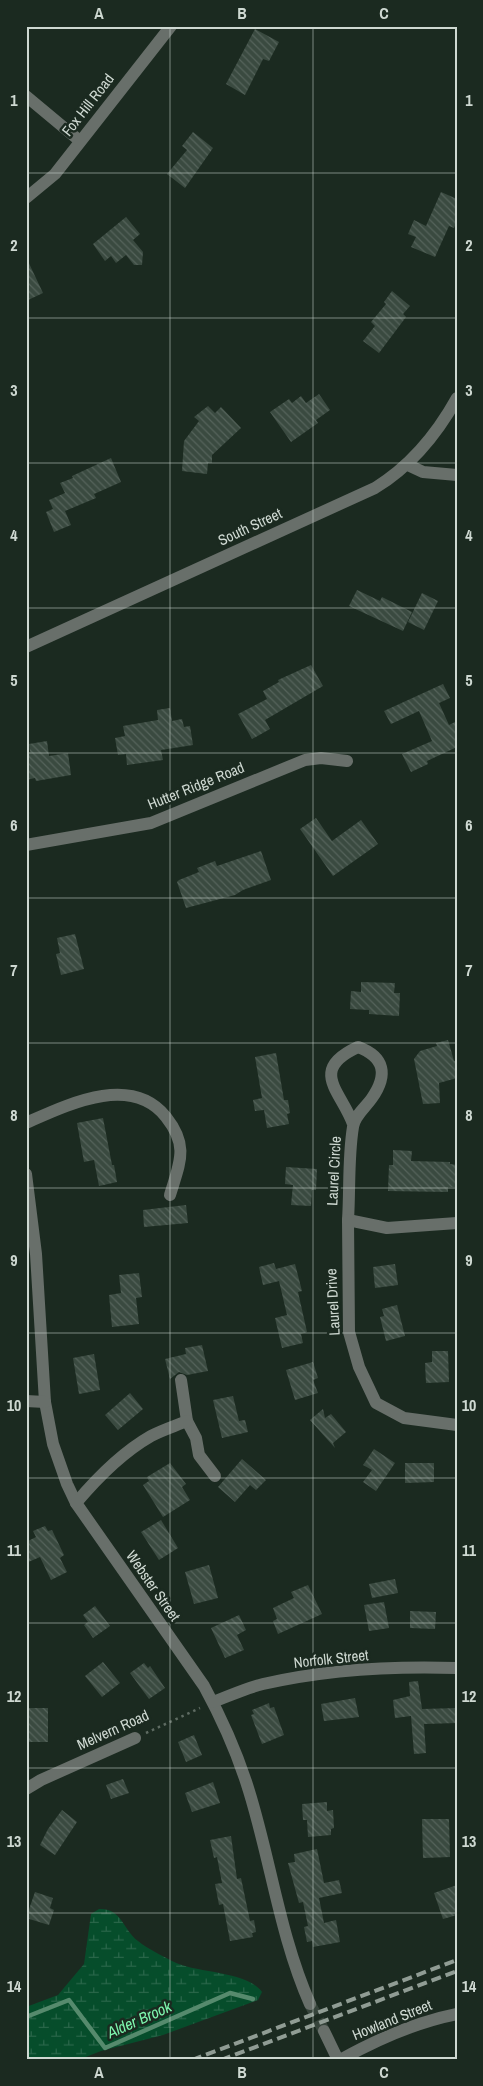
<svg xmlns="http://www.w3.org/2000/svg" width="483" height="2086" font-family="'Archivo Narrow',sans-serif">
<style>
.wetland{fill:url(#wetland-marsh)}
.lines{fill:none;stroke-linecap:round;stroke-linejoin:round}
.stream{stroke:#568a6d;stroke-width:4.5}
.building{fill:url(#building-back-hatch)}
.minor-tunnel{stroke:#36443b;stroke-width:12;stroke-dasharray:12 6;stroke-linecap:butt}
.path{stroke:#5e6b62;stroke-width:2.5;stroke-dasharray:2.5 4;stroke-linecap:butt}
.minor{stroke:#686f6a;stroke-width:12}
.rail{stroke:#909c94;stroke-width:4;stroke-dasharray:10 5;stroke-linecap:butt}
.grid{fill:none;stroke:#ced8d1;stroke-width:1;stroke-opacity:0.55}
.labels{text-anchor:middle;stroke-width:5;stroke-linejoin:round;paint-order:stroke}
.street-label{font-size:15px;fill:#ced8d1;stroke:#1b2a20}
.water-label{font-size:16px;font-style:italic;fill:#7df5ad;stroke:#1b2a20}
.neatline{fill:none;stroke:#ced8d1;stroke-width:2}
.grid-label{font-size:16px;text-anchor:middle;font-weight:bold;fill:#ced8d1}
</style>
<defs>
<pattern id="wetland-marsh" width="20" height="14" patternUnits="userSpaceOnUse" patternTransform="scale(1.25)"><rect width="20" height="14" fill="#064d2b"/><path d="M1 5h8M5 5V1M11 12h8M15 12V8" fill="none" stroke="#296649"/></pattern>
<pattern id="building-back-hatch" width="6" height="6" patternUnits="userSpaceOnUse" patternTransform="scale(1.25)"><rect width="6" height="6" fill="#3a4a40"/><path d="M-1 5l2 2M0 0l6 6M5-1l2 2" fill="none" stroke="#55635b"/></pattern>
</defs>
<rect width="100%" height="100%" fill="#1b2a20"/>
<!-- wetland -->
<path class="wetland" d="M 99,1909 C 122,1908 123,1930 138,1941 C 148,1949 161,1955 172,1961 C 196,1974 246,1970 262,1992 L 258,2000 L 163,2035 L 101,2051 L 78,2060 L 26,2060 L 26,2007 L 58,1995 L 84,1964 L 91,1914 Z"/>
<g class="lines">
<!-- stream -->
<polyline class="stream" points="26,2017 69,2000 105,2048 230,1993 253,1999"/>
</g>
<!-- building -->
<g class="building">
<polygon points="255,29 279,42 269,61 263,59 245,95 226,84"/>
<polygon points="193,132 213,148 185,188 167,174 187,150 182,146"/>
<polygon points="441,192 457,199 457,221 454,228 449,226 435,257 411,247 416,237 408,234 414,220 426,226"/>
<polygon points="126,217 140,234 133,240 143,252 142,265 134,265 126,255 116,263 111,256 105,261 93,244"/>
<polygon points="26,257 43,293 26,301"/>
<polygon points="392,291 410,306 403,314 406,317 379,353 363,341 375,326 371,322 386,304 384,302"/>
<polygon points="319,394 330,410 316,420 318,423 291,442 270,412 289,399 292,403 301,396 306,403"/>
<polygon points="208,406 215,413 221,407 241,428 212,455 212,463 208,463 207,474 182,471 184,441 199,421 194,417"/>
<polygon points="111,458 121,482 94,494 96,498 65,511 71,525 54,532 46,512 53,509 49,500 65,493 60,483 73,478 72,476"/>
<polygon points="357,590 380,601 382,597 412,612 403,631 349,606"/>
<polygon points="422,593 438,601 424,630 408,622"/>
<polygon points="311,665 323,686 265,720 270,729 252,739 238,714 267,699 263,691 279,682 278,680"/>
<polygon points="443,684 450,698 439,703 449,725 457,721 457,747 427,761 428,764 411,772 402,754 432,741 419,711 391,724 384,711"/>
<polygon points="170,708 172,721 182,719 184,727 190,726 193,745 161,750 163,760 127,765 126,754 118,755 115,738 125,736 123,726 158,720 157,710"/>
<polygon points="47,741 49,756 68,753 71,775 36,781 35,778 26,780 26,753 30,752 29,744"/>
<polygon points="316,818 332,841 361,820 378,844 333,876 300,829"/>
<polygon points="261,851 271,880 243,890 235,895 186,908 177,882 179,880 199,872 197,868 215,861 217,866"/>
<polygon points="75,934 84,969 61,975 56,954 60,953 57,938"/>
<polygon points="361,982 395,983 394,993 400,993 399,1016 369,1014 369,1010 350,1009 351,991 361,992"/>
<polygon points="448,1040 454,1061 457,1060 457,1078 439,1083 440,1103 423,1104 414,1059 420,1051 437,1046 436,1043"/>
<polygon points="276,1053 284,1100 288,1100 290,1113 287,1114 289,1124 267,1128 264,1110 255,1111 253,1100 262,1098 255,1057"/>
<polygon points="103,1118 112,1165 114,1165 117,1182 99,1186 94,1160 84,1162 77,1123"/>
<polygon points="393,1150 412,1151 411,1161 450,1162 450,1164 457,1165 457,1187 448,1187 448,1192 388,1191 389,1165 393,1165"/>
<polygon points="286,1167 317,1169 316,1190 312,1190 311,1206 291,1205 293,1185 285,1184"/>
<polygon points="186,1205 188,1223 144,1227 143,1210"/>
<polygon points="274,1263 276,1269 295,1264 302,1291 298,1292 307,1332 301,1334 303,1343 282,1348 275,1318 287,1315 279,1281 263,1285 259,1267"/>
<polygon points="395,1264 398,1285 375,1288 373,1267"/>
<polygon points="139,1273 142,1297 136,1298 139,1324 112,1327 109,1295 121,1293 119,1275"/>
<polygon points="397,1305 405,1336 386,1341 380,1317 384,1316 382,1309"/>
<polygon points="202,1345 208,1371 187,1375 179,1372 170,1379 165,1359 186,1354 185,1348"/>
<polygon points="432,1351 448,1351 449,1382 426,1383 425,1363 432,1362"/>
<polygon points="94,1354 100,1390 79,1394 73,1358"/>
<polygon points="313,1362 318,1378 313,1380 318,1393 295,1400 286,1370"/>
<polygon points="130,1393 143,1409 118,1430 105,1415"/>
<polygon points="233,1396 239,1421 245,1420 248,1432 222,1438 213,1400"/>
<polygon points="323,1409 325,1418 331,1414 346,1432 333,1443 335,1448 310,1420"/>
<polygon points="374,1449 395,1463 376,1491 363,1482 372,1470 363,1465"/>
<polygon points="242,1459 266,1480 256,1490 250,1485 235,1502 218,1487"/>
<polygon points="170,1463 186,1484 182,1487 190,1500 163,1517 143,1485 149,1481 147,1477"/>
<polygon points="405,1463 434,1463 434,1482 405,1483"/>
<polygon points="161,1520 178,1548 159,1560 141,1532"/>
<polygon points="45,1526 48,1531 52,1530 64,1555 60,1558 67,1572 51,1580 40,1557 26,1563 26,1542 36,1537 33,1531"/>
<polygon points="209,1565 218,1598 194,1604 185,1572"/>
<polygon points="395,1579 398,1593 372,1598 369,1584"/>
<polygon points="308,1585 322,1614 278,1634 273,1621 277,1619 273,1608 294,1598 291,1592"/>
<polygon points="384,1602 389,1628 369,1631 364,1605"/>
<polygon points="95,1606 110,1626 93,1638 84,1625 88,1622 83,1615"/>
<polygon points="410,1611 436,1612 435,1629 410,1628"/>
<polygon points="239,1615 246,1630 237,1635 244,1650 225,1658 211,1628"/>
<polygon points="103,1662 120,1683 102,1697 85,1676"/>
<polygon points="144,1663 148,1668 150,1666 165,1688 149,1699 130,1673"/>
<polygon points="418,1681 422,1709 457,1708 457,1723 424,1724 426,1753 414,1754 411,1716 395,1718 393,1700 410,1696 409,1682"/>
<polygon points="355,1698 359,1717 324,1721 321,1704"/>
<polygon points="269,1703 270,1708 274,1707 284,1735 262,1744 251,1715 254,1714 252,1710"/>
<rect x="26" y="1708" width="22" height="34"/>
<polygon points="194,1735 202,1755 186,1762 178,1742"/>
<polygon points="123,1779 129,1793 111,1799 106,1785"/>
<polygon points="213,1782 220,1803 192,1812 185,1793"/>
<polygon points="327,1802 327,1811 333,1810 334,1828 331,1829 331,1835 308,1837 307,1820 303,1820 302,1804"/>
<polygon points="62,1810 77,1822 55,1855 40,1845 48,1829"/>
<polygon points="422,1819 449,1819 450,1857 423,1858"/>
<polygon points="231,1836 237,1879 241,1878 250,1921 254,1920 256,1932 252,1933 253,1937 230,1941 223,1904 219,1905 215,1884 222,1883 217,1857 214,1858 210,1840"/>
<polygon points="317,1849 324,1883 339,1880 342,1893 319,1898 324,1923 336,1920 340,1942 313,1947 312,1941 307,1942 304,1927 308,1926 303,1902 299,1903 288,1863 295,1862 294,1854"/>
<polygon points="457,1885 457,1915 443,1919 434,1893"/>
<polygon points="35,1892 53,1898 50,1908 54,1910 49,1925 26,1918"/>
</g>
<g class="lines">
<!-- minor-tunnel -->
<polyline class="minor-tunnel" points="310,2004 324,2031"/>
<!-- path -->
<polyline class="path" points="146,1733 200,1708"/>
<!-- minor -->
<g class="minor">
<polyline points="26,96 80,141"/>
<polyline points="26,198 55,174 171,26"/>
<polyline points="408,465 423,472 457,475"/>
<path d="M 26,647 L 375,488 C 411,466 437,434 457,398"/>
<polyline points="26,845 151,823 305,760 321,758 347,761"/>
<path d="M 26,1123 C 67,1105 131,1073 166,1117 C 189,1146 180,1162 170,1195"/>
<path d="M 26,1174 L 36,1254 L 45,1402 L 53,1444 L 67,1484 L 76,1503 L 204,1686 C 222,1719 238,1755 249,1791 C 271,1862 280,1936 310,2004"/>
<path d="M 348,1220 C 350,1189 348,1157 353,1127 C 354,1116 366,1107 372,1098 C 388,1075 385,1057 358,1047 C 308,1070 341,1091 353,1124"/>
<polyline points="457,1223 387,1228 348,1220 349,1332 359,1367 376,1403 404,1418 457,1425"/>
<polyline points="181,1380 187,1421 196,1438 199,1455 215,1476"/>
<polyline points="26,1401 45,1402"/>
<path d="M 76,1503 C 97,1478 123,1452 151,1436 C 162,1430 175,1426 187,1421"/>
<path d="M 213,1702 C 229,1696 246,1688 263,1684 C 324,1670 395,1666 457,1668"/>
<polyline points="26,1789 41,1780 135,1738"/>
<polyline points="324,2031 338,2060"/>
<path d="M 340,2060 C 376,2040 416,2022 457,2014"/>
</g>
<!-- rail -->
<g class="rail">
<polyline points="192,2060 457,1960"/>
<polyline points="221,2060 457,1971"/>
</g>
</g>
<!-- grid -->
<path class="grid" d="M 170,26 L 170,2060M 313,26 L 313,2060M 26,173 L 457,173M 26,318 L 457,318M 26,463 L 457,463M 26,608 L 457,608M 26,753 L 457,753M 26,898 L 457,898M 26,1043 L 457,1043M 26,1188 L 457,1188M 26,1333 L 457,1333M 26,1478 L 457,1478M 26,1623 L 457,1623M 26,1768 L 457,1768M 26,1913 L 457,1913"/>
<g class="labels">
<!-- street labels -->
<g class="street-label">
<text transform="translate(88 105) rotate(-52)" y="5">Fox Hill Road</text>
<text transform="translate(250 527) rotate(-25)" y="5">South Street</text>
<text transform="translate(196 786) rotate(-22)" y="5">Hutter Ridge Road</text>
<text transform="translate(334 1171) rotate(-87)" y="5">Laurel Circle</text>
<text transform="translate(333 1302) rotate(-93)" y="5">Laurel Drive</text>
<text transform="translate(153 1586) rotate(55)" y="5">Webster Street</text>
<text transform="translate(331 1659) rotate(-6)" y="5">Norfolk Street</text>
<text transform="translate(113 1730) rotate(-24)" y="5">Melvern Road</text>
<text transform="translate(392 2020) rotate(-22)" y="5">Howland Street</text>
</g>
<!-- water labels -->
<g class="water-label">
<text transform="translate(139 2019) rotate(-24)" y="6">Alder Brook</text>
</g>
</g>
<!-- border -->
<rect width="483" height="2086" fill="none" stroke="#1b2a20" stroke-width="55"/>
<rect x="28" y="28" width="428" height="2030" class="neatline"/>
<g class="grid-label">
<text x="99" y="19">A</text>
<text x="242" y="19">B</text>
<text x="384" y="19">C</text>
<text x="14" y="106">1</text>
<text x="469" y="106">1</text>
<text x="14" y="251">2</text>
<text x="469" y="251">2</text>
<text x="14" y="396">3</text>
<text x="469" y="396">3</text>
<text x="14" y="541">4</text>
<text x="469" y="541">4</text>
<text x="14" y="686">5</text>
<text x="469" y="686">5</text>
<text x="14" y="831">6</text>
<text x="469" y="831">6</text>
<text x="14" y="976">7</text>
<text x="469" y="976">7</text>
<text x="14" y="1121">8</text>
<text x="469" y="1121">8</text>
<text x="14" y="1266">9</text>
<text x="469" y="1266">9</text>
<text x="14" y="1411">10</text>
<text x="469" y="1411">10</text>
<text x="14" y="1556">11</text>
<text x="469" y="1556">11</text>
<text x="14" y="1702">12</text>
<text x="469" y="1702">12</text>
<text x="14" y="1847">13</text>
<text x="469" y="1847">13</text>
<text x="14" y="1992">14</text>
<text x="469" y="1992">14</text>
<text x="99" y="2078">A</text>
<text x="242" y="2078">B</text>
<text x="384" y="2078">C</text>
</g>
</svg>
